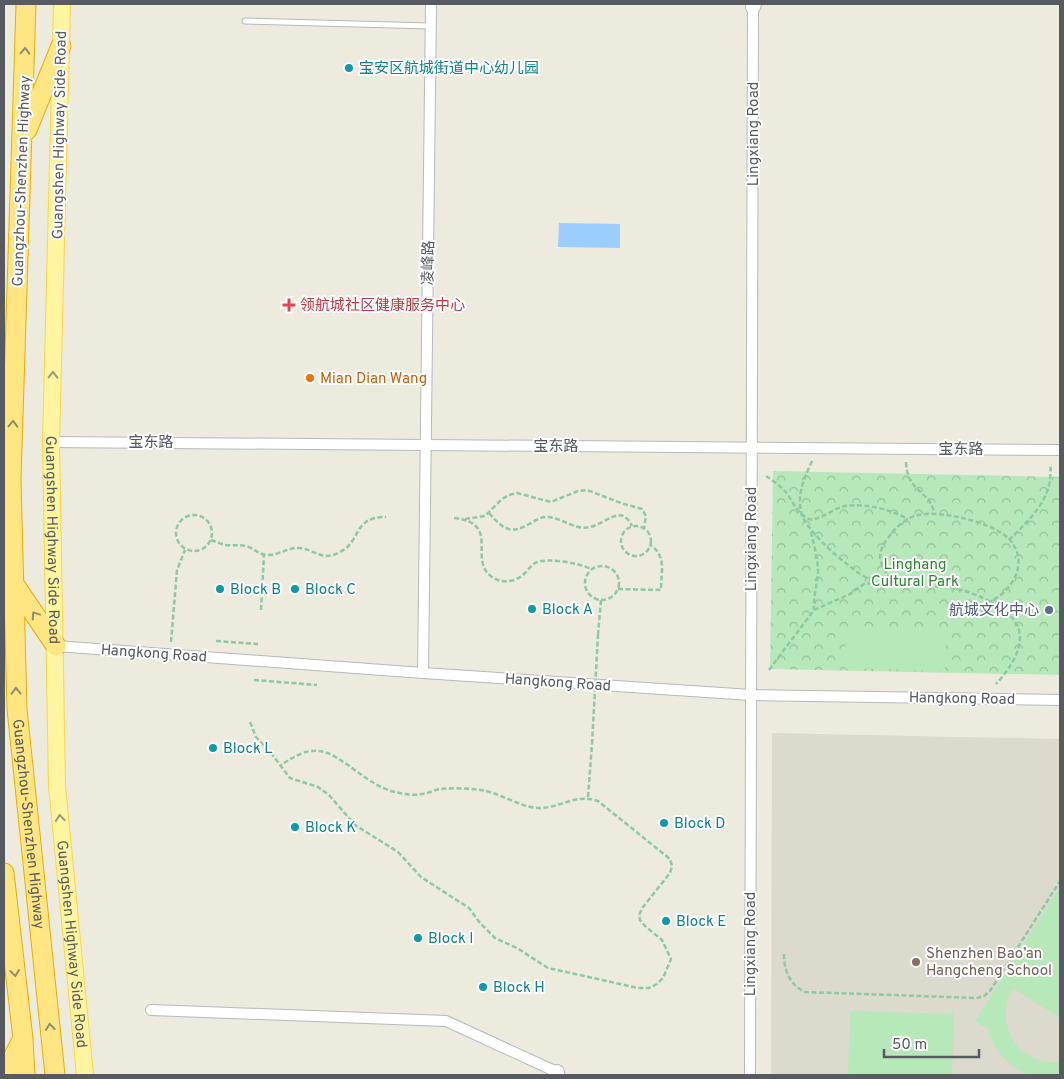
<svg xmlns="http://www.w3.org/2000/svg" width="1064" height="1079" font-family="Overpass,'Noto Sans SC',sans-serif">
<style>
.education{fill:#dcd9cd}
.park{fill:url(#park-crowns)}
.garden{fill:#b7e8b9}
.water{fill:#9bceff}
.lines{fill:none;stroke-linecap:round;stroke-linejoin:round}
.lane-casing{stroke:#b6b9bf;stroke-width:7}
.street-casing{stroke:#b6b9bf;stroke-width:12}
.secondary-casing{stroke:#b9bdc4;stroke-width:16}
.primary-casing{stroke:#ffd544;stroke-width:18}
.highway-casing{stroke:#eaae00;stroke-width:21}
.path{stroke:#8fc9a2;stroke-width:2.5;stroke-dasharray:5 2.5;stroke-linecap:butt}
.lane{stroke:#fff;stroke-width:5}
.street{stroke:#fff;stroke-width:10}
.secondary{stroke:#fff;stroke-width:14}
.primary{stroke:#fff5a0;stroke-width:16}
.highway{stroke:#ffe682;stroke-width:19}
.path-bridge{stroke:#8fc9a2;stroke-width:2.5;stroke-dasharray:5 2.5;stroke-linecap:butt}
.oneway{stroke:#928c6d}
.oneway2{stroke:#9a997a}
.culture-dot{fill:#0f9aa8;stroke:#fff;stroke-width:2}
.health-dot{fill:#e0444e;stroke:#fff;stroke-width:2}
.food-dot{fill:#e8710a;stroke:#fff;stroke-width:2}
.service-dot{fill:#5c6f8a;stroke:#fff;stroke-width:2}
.education-dot{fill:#8d6e63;stroke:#fff;stroke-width:2}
.labels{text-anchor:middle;stroke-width:4;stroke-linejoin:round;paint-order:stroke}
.culture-label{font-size:15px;fill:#0d838f;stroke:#fff;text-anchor:start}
.street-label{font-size:15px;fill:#575b61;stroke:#fff}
.health-label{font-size:15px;fill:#be3a42;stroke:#fff;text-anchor:start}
.food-label{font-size:15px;fill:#c56008;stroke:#fff;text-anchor:start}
.park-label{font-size:15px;fill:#2b8534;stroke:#fff}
.service-label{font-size:15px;fill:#4e5e75;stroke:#fff;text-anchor:end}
.education-label{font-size:15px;fill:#785e54;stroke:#fff;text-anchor:start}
</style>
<defs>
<pattern id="park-crowns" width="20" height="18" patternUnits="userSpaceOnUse" patternTransform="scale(1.25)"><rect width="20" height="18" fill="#b7e8b9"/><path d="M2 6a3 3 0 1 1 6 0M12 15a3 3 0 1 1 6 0" fill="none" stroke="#98bf9a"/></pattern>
</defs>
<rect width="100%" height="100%" fill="#edeade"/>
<!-- education -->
<polygon class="education" points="772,733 1060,739 1060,1075 771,1075"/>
<!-- park -->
<polygon class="park" points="773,471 1060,477 1060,675 770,669"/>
<!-- garden -->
<g class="garden">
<polygon points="846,627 946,630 945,671 845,668"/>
<path d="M 1060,887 L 1060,1018 L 1013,988 C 999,1012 1006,1045 1033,1058 C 1042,1061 1051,1064 1060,1062 L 1060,1075 C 1051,1075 1038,1078 1029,1075 C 1010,1068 990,1047 988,1026 L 986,1028 L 975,1021 Z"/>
<polygon points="850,1011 954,1014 952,1075 848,1075"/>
</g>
<!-- water -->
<polygon class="water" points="559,223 620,224 620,248 558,247"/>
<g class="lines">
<defs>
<polyline id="lane" points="245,21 430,26"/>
<g id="street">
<polyline points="51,442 1060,450"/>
<polyline points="56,646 423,673 751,695 1060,700"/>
<polyline points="423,673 431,4"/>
<polyline points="151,1010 446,1021 557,1072"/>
<polyline points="750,1075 753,4"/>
</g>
<g id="secondary">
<polyline points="753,7 754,4"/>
<polyline points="555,1075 557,1072"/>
</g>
<g id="primary">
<path id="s1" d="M 62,4 L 51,442 L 57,786 L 85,1075"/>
</g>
<g id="highway">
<path id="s2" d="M 26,4 L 11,479 L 17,709 L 55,1075"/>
<polyline points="27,130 61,46"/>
<polyline points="14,584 56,646"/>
<polyline points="4,873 23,1039 25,1075"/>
<polyline points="4,1075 22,1040"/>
</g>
</defs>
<!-- lane casing -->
<use href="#lane" class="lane-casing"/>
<!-- street casing -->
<use href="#street" class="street-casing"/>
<!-- secondary casing -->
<use href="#secondary" class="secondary-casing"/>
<!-- primary casing -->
<use href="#primary" class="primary-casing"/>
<!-- highway casing -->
<use href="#highway" class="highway-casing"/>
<!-- path -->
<g class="path">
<path d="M 812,461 C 805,477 797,493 801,512 C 805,532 858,577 877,583 C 887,586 898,585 908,586 C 924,586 941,586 957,589 C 976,593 1013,609 1019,630 C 1024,649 1008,671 996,684"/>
<path d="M 906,462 C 907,493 930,490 934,513"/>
<path d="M 766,476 C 772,480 779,485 784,490 C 792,499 797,514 809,519 C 818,522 834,508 844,506 C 866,503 889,509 908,519"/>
<path d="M 489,513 C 504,530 511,535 531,523 C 536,520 541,517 546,517 C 562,517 574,531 590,527 C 606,524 621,503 632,526"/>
<circle cx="194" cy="533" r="18"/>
<path d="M 454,518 C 502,523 467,560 492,577 C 502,584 516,582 524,574 C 528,570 531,566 535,563 C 546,557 580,563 591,569"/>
<polyline points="465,519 485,516 502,499 509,495 517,493 551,502 578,491 587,490 621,503 642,509 646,516 644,528"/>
<circle cx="636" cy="541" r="15"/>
<path d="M 811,532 C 814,545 818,559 818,573 C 817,585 813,597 814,610"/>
<path d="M 211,540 C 216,542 221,544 226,545 C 234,546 241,544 249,547 C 256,550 261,556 270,555 C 280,554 289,547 300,548 C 316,550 322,562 340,552 C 362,541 352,517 386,517"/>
<path d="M 1009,540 C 1025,524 1044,507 1049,485 C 1051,478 1050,471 1051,464"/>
<circle cx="602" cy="583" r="17"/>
<path d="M 896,584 C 882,569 873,557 888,538 C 895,528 905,518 918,515 C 941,510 992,522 1009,539 C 1030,562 1013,591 989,602"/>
<path d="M 618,589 L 661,590 C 661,573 667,555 650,545"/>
<polyline points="261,610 264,555"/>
<polyline points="598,635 601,600"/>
<polyline points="216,641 258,644"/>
<polyline points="171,642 177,570 185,550"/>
<polyline points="769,670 814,610 850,594 864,584 873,583"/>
<polyline points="254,680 317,685"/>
<path d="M 250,722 L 256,737 L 271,753 L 290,778 L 318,787 L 329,795 L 355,825 L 398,852 L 421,877 L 469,908 L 480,923 L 495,938 L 517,948 L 548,968 L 638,988 L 649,988 L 657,984 L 663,978 L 671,959 L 662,940 L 645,926 L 640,920 L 639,915 L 643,907 L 670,873 L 672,866 L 670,859 L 598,801 C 575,793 561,808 539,808 C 521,808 501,793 481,790 C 468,788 453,788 440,789 C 433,790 428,794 421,794 C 413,796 403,794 395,792 C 367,786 341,753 319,751 C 305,749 292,758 281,765"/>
<polyline points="588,797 592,744"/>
<path d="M 784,954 C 784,970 789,984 805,992 L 977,998 L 984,996 L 990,991 L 1060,881"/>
</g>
<!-- lane -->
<use href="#lane" class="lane"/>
<!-- street -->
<use href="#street" class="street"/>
<!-- secondary -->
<use href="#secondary" class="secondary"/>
<!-- primary -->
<use href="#primary" class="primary"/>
<!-- highway -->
<use href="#highway" class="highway"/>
<!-- path-bridge -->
<polyline class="path-bridge" points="592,744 598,635"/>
</g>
<!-- one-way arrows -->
<defs><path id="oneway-chevron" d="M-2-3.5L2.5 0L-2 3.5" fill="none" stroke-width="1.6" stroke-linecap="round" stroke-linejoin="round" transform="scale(1.25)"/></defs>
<g class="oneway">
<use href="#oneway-chevron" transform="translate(25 51) rotate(-88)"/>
<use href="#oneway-chevron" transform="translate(13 424) rotate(-88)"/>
<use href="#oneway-chevron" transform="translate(35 615) rotate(-124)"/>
<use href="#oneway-chevron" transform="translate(16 691) rotate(-91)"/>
<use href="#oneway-chevron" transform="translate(15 973) rotate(83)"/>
<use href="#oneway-chevron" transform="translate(50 1027) rotate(-96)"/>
</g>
<g class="oneway2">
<use href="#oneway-chevron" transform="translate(53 375) rotate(-89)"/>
<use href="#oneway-chevron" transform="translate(60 818) rotate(-95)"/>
</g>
<!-- markers -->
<g class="culture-dot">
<circle cx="349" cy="68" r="5"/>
<circle cx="220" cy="589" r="5"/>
<circle cx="295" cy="589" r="5"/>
<circle cx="532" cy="609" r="5"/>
<circle cx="213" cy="748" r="5"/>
<circle cx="664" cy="823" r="5"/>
<circle cx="295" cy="827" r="5"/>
<circle cx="666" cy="921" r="5"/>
<circle cx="418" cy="938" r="5"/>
<circle cx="483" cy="987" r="5"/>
</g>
<path class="health-dot" d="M286.5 297.5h5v5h5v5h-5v5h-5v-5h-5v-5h5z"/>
<circle class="food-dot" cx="310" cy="378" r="5"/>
<circle class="service-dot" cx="1049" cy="610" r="5"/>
<circle class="education-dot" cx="916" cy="962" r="5"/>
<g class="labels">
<!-- culture labels -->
<g class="culture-label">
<text x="359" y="73">宝安区航城街道中心幼儿园</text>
<text x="230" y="594">Block B</text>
<text x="305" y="594">Block C</text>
<text x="542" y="614">Block A</text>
<text x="223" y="753">Block L</text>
<text x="674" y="828">Block D</text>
<text x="305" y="832">Block K</text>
<text x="676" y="926">Block E</text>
<text x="428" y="943">Block I</text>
<text x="493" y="992">Block H</text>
</g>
<!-- street labels -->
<g class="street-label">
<text transform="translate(753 134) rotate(-90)" y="5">Lingxiang Road</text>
<text transform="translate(59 135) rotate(-89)" y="5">Guangshen Highway Side Road</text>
<text transform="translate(21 181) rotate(-88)" y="5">Guangzhou-Shenzhen Highway</text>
<text transform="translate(428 263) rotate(-89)" y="5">凌峰路</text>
<text x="151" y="447">宝东路</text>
<text x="556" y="451">宝东路</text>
<text x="961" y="454">宝东路</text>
<text transform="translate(751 539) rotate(-90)" y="5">Lingxiang Road</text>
<text dy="5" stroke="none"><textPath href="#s1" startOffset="536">Guangshen Highway Side Road</textPath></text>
<text transform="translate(154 653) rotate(4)" y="5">Hangkong Road</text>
<text transform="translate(558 682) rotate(4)" y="5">Hangkong Road</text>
<text transform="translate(962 698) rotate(1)" y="5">Hangkong Road</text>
<text dy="5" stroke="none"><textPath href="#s2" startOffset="821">Guangzhou-Shenzhen Highway</textPath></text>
<text dy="5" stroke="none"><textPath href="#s1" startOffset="941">Guangshen Highway Side Road</textPath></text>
<text transform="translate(750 944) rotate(-90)" y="5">Lingxiang Road</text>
</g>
<!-- health labels -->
<g class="health-label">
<text x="300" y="310">领航城社区健康服务中心</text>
</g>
<!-- food labels -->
<g class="food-label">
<text x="320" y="383">Mian Dian Wang</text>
</g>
<!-- park labels -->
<g class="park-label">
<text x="915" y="569">Linghang<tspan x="915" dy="17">Cultural Park</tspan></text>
</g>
<!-- service labels -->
<g class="service-label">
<text x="1039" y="615">航城文化中心</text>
</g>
<!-- education labels -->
<g class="education-label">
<text x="926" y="958">Shenzhen Bao’an<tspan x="926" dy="17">Hangcheng School</tspan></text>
</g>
</g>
<!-- border -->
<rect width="1064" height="1079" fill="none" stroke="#575b61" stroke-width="10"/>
<!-- scale -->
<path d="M884 1049v8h95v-8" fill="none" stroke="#575b61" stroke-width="2.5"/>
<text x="892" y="1049" font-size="15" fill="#575b61" stroke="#ffffff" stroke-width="4" paint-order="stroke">50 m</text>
</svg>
